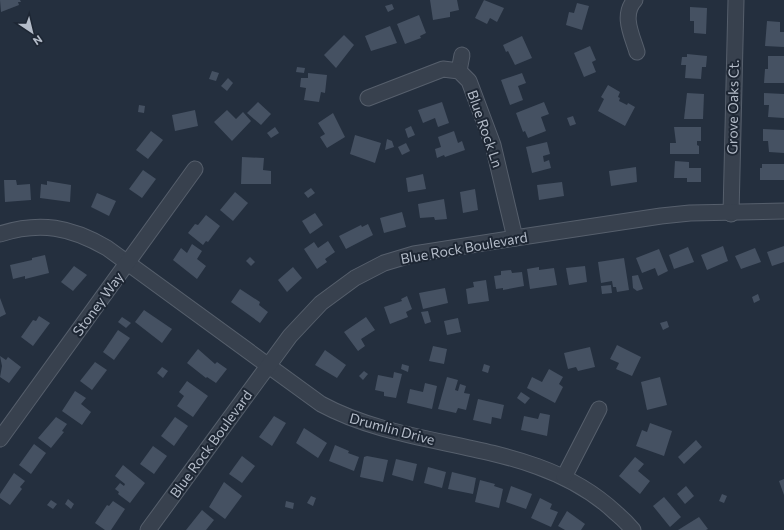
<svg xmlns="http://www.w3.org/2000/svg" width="784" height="530" font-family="Commissioner,sans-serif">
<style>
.building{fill:#455162}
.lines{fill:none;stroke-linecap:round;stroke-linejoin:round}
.minor-casing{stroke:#565f6c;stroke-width:17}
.minor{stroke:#38414e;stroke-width:15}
.labels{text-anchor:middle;stroke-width:4;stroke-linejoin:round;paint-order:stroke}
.street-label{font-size:14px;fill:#b4bcc9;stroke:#1d2633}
</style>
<rect width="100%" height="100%" fill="#242f3e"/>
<!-- building -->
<g class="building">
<polygon points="0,0 20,0 21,2 18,2 19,5 1,12"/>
<polygon points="430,0 457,0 459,10 450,12 450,17 433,20"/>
<polygon points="484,0 504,8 497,22 490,18 487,24 475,18"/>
<polygon points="577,3 589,6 582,30 566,25 569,12 574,13"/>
<polygon points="392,4 394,9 388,12 385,6"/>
<polygon points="690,7 707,8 706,34 694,33 694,21 690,21"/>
<polygon points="419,15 426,33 420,36 421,38 405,44 397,24"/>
<polygon points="767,21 780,22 780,32 784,32 784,47 765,46"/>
<polygon points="390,26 397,43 371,51 365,36"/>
<polygon points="344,35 354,45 336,68 324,55"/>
<polygon points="522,36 532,58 515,65 508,51 506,52 503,45"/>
<polygon points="590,46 596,60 592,62 596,72 584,77 574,53"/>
<polygon points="687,54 707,56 706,67 702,67 701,79 685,78 686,65 681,65 682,57 687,57"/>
<polygon points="768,56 784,56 784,83 764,83 765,69 768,69"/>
<polygon points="297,67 305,68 304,73 296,72"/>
<polygon points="212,71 219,73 216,81 209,79"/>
<polygon points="308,73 327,75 325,93 321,92 319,102 304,100 306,88 300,87 301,78 308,78"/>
<polygon points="522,73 526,83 518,86 523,100 510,105 501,80"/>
<polygon points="228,78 233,83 227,91 221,86"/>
<polygon points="608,85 620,92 618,97 620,98 619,101 627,105 628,103 635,107 625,126 598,111 604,99 601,97"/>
<polygon points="687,93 704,94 703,119 684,119"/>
<polygon points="764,93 784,94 784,118 768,117 769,105 764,105"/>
<polygon points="258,102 271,114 261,125 247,113"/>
<polygon points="442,102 449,123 438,127 435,118 423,123 418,110"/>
<polygon points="544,102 549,114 541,117 546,131 528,138 525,131 523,132 516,113"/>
<polygon points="139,105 145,106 144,113 138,112"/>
<polygon points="195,110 198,126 175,131 172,115"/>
<polygon points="227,110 236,119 243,112 251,121 232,141 214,122"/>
<polygon points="333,113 345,137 327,148 320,137 325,134 318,123"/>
<polygon points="573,116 576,124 570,126 567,118"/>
<polygon points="411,126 415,135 408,138 405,129"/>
<polygon points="275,127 279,133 271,138 267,133"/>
<polygon points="674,127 701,127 701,141 697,141 697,145 699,146 699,154 670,154 670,143 676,143"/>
<polygon points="763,129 784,130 784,153 769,152 768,141 763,141"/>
<polygon points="151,131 163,140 148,159 136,150"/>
<polygon points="454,131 458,143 462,141 465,150 445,157 444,155 437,158 435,149 441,147 438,137"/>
<polygon points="355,135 381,143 375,163 350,154"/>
<polygon points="387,139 392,141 394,147 385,150"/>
<polygon points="547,142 550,154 543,156 544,162 549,160 551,168 532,173 526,147"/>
<polygon points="406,143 410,151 402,155 398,147"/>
<polygon points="242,157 264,158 263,170 271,171 271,184 241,184"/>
<polygon points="675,161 689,162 689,168 701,168 701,182 687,182 687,178 674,178"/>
<polygon points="762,164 784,164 784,180 760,180 760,168 762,168"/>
<polygon points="636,167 637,182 611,186 609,171"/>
<polygon points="143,170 156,179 142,198 129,189"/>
<polygon points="423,174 426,189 408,192 406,178"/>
<polygon points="4,180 16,180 17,185 30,184 31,200 5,202"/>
<polygon points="47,181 71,185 70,202 40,198 41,184 47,185"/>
<polygon points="562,182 564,196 539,200 537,185"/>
<polygon points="311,188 315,193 308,198 304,193"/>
<polygon points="475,189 478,210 463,213 460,192"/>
<polygon points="235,192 248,203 233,221 220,210"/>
<polygon points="97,193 116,201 109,216 91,207"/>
<polygon points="444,199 447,219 435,220 434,217 420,218 418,204"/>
<polygon points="402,212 406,227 384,233 380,218"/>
<polygon points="315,213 323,225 310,234 302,221"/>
<polygon points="206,215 220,226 208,242 206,241 203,245 188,233 195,224 198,225"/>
<polygon points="368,224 373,235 346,249 339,236 361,225 362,227"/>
<polygon points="328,241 335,252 325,259 327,262 317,269 304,249 314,242 318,248"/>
<polygon points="192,244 202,251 197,259 206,266 197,279 173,260 181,248 187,253"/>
<polygon points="723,246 728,261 707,270 701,255"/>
<polygon points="784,246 784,262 772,266 767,252"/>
<polygon points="688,247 694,262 674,269 669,255"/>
<polygon points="755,248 761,262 741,269 735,256"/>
<polygon points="659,249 668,271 658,276 655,268 642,273 636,258"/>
<polygon points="45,255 49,273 25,279 25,276 13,279 10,265 32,260 32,258"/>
<polygon points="250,257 255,262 251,266 246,261"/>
<polygon points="624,258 629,290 617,292 616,287 613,287 612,281 601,283 598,262"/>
<polygon points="74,266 87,275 73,291 61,282"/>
<polygon points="585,266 587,282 569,285 566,268"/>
<polygon points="293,267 302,278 287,292 278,280"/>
<polygon points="539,267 539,270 554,268 557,285 530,289 527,269"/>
<polygon points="511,270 512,273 522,272 524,286 503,290 503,288 496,289 494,276 501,275 501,271"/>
<polygon points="638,275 643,289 637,291 633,288 632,276"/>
<polygon points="486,280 489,301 468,304 466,289 474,287 473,282"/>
<polygon points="611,285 612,293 602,294 601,286"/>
<polygon points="445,288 448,303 423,309 419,293"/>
<polygon points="240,289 260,302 259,305 268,312 260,323 231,302"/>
<polygon points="758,294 760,300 754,303 752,297"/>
<polygon points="407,296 412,309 406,312 408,317 390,324 384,307 402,301 401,299"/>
<polygon points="0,298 6,314 0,317"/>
<polygon points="144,310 172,329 162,343 135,322"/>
<polygon points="428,311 431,322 425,324 421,312"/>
<polygon points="39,316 50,323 33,346 21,337 33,320 36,321"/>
<polygon points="122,317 131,323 126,328 118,322"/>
<polygon points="366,317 375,330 361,339 365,346 358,351 344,332"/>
<polygon points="458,318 461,332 447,335 444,321"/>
<polygon points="667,321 669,327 663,330 660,323"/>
<polygon points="118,330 130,338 114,360 103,352"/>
<polygon points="617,345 641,357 632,376 616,369 619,363 610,359"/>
<polygon points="433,346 447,349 444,364 429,361"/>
<polygon points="590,347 595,367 578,371 576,367 568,369 564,353"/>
<polygon points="198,349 215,364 217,362 227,369 216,383 207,377 206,378 187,363"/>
<polygon points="325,350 346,365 337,378 315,365"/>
<polygon points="0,356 6,360 8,357 21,367 9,383 0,377 2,366"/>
<polygon points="95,362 107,370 92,390 80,381"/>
<polygon points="402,364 409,366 408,372 401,369"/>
<polygon points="484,364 490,366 488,373 482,371"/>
<polygon points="162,367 168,371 163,378 157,373"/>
<polygon points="549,369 563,377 559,384 563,387 555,403 527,388 532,377 542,382"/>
<polygon points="364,371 368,374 363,380 359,376"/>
<polygon points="394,372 402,374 396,398 384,396 384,392 375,390 378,375 393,378"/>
<polygon points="447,377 458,380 455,390 458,391 460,384 466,386 464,393 470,394 466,410 458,408 456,413 438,409"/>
<polygon points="660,377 667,405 647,410 641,382"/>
<polygon points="187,381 208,396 193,417 177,406 184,396 179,392"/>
<polygon points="425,383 437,386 432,409 407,403 410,389 423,392"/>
<polygon points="75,391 86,398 81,404 91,412 82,425 62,411"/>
<polygon points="521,392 530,398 525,404 517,398"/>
<polygon points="478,399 504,405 501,419 492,417 491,424 473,420"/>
<polygon points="540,413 550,415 547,436 521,430 524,416 538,419"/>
<polygon points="274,416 286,423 272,446 259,437"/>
<polygon points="56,417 67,424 62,431 64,432 51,448 38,438"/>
<polygon points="175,417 188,426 174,446 161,436"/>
<polygon points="650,423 672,431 664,456 636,446 642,430 647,432"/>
<polygon points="304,428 327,443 318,458 296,443"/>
<polygon points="696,440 702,447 684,464 678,457"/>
<polygon points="34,444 46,453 31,474 19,465"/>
<polygon points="335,445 349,451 348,453 359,457 354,471 329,461"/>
<polygon points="153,446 167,456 154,474 140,464"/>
<polygon points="242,456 255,466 242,483 229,474"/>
<polygon points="367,456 388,460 383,482 360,477 364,457"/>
<polygon points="635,457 644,464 638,471 650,481 640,494 619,476"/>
<polygon points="396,459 417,464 413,481 392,475"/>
<polygon points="123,465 145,483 130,503 118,494 119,492 115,489 120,483 124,486 125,484 115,476"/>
<polygon points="428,467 446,472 442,488 424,483"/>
<polygon points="452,472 476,478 473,494 448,489"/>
<polygon points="14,473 25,481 20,487 22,489 10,505 0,498 0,494"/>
<polygon points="784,479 784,495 779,481"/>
<polygon points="480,480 495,484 494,486 503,489 499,508 475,502"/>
<polygon points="224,482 242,496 225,519 209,507"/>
<polygon points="511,486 532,494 526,509 506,502"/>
<polygon points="686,486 694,496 685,504 677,494"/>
<polygon points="722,494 727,496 724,503 719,501"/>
<polygon points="311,496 316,498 313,506 307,503"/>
<polygon points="664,497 681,517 670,527 653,506"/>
<polygon points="540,498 552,504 550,509 558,512 551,527 531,518"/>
<polygon points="68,499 74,504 71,509 65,504"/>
<polygon points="51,500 57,504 53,509 47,505"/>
<polygon points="113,501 125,509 111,530 105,530 95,523 107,505 109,506"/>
<polygon points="286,501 294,503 293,509 285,507"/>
<polygon points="202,510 214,520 206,530 186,530"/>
<polygon points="567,511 585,524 581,530 565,530 558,526"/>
<polygon points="699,517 708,529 706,530 678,530"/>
</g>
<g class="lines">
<defs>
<g id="minor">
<path d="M 635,0 C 621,15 632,35 637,52"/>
<polyline points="459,71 462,55"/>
<polyline points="368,98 443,69 459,71 469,81 493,145 515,238"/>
<polyline points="731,214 736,0"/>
<path d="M 0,234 C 40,221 71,227 107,248 L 321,404 C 413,454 536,437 616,513 C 622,518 628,524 633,530"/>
<polyline points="0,439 195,169"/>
<polyline points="564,477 599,409"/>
<polyline points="148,530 290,336 321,303 355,278 384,263 414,254 515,238 661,216 690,213 784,211"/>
</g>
</defs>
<!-- minor casing -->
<use href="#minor" class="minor-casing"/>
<!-- minor -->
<use href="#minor" class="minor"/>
</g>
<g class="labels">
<!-- street labels -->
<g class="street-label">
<text transform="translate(733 107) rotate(-89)" y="5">Grove Oaks Ct.</text>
<text transform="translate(485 129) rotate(71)" y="5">Blue Rock Ln</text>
<text transform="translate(464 248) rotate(-10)" y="5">Blue Rock Boulevard</text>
<text transform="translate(98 304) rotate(-54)" y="5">Stoney Way</text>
<text transform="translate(392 429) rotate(15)" y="5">Drumlin Drive</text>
<text transform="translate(211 444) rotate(-54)" y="5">Blue Rock Boulevard</text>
</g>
</g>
<!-- north arrow -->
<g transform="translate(32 32) rotate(145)" stroke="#1d2633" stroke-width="3" paint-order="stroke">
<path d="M0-3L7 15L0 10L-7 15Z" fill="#b4bcc9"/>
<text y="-6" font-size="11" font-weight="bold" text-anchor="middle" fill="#b4bcc9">N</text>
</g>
</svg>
